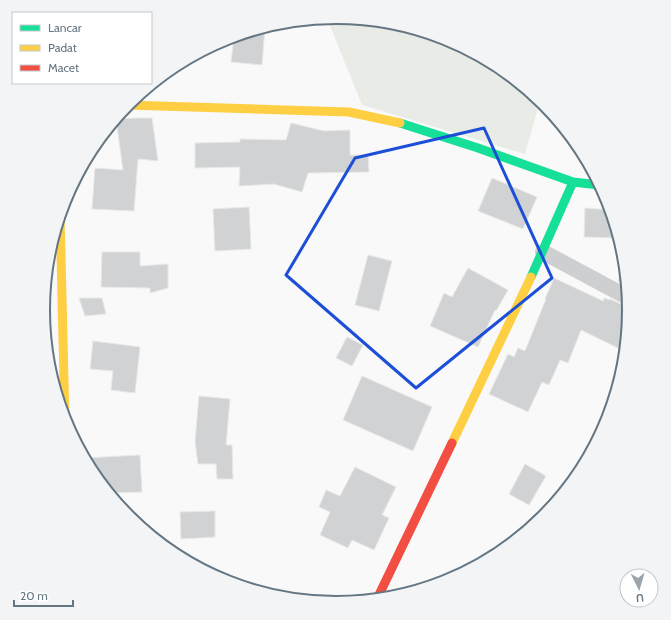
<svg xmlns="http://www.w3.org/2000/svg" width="671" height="620" font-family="Cabin,sans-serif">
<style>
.green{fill:#e8ebe6}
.building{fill:#d0d2d3;stroke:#e8e8e8}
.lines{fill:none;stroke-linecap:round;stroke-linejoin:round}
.street{stroke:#cecfd0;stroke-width:16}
.fast{stroke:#16e098;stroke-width:9}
.slow{stroke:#ffcf43;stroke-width:9}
.jam{stroke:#f24e42;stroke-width:9}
.marked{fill:none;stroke:#1d4ed8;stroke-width:3;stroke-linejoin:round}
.rim{fill:none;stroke:#657683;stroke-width:2}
</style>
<rect width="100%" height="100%" fill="#f9f9f9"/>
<!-- green -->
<polygon class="green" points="336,17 393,23 448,39 498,67 540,101 525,154 362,105 327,18"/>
<!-- building -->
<g class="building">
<polygon points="265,27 262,65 231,62 234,36"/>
<polygon points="138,118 152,118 158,161 138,159 134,211 92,209 95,168 123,170 116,119"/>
<polygon points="291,123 324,131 350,130 350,155 368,155 369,172 308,173 302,192 274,184 239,186 240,167 195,168 195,143 240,142 240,139 286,140"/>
<polygon points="492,178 537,197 523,229 478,211"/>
<polygon points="249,207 251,249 215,251 213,209"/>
<polygon points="585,208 610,210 618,238 584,237"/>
<polygon points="102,252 140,252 140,266 168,264 168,288 150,293 150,288 101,287"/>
<polygon points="368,255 392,261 379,311 355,305"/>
<polygon points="624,265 626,286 618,281"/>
<polygon points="468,268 508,290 496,311 495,310 478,347 430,326 444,293 452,297"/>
<polygon points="554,278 603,301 604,298 610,300 610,299 623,305 628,306 624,351 581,330 568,363 560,360 549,385 542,382 528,412 489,394 508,354 514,357 518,348 525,351 546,299 545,299"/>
<polygon points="79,298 102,298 106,314 85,316"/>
<polygon points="347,337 363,345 352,366 336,358"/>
<polygon points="93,341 140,347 135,393 111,390 113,371 90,369"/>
<polygon points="362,376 432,407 413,451 343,420"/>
<polygon points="199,396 230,399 226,445 232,445 233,479 217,479 216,464 198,464 195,441"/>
<polygon points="140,455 142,492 108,493 92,473 84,458"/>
<polygon points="525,464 546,476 529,505 509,494"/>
<polygon points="355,467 396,487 382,515 389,518 374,550 352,540 348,548 320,535 330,512 319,507 326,490 340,496"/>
<polygon points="215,511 215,537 181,539 180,512"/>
</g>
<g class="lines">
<!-- street -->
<polyline class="street" points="543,252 627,297"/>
<!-- fast -->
<g class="fast">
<polyline points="400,123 478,148 573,182 599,185"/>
<polyline points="531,277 573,182"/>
</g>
<!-- slow -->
<g class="slow">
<polyline points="127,105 349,112 400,123"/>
<polyline points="60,214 65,422"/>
<polyline points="452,443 531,277"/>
</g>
<!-- jam -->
<polyline class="jam" points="377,599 452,443"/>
</g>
<!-- marked area -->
<path class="marked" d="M 484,128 L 552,278 L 416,388 L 286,275 L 355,158 Z"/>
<!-- crop -->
<path d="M0 0H671V620H0ZM50 310a286 286 0 1 1 572 0a286 286 0 1 1-572 0Z" fill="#f3f4f5" fill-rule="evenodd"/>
<path class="rim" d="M50 310a286 286 0 1 1 572 0a286 286 0 1 1-572 0Z"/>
<!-- legend -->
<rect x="12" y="12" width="140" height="72" fill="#ffffff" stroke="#c1c8cd"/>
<rect x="20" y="25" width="20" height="6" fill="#16e098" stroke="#c1c8cd"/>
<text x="48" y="32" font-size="12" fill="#657683">Lancar</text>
<rect x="20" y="45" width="20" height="6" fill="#ffcf43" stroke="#c1c8cd"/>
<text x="48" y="52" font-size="12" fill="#657683">Padat</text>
<rect x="20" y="65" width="20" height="6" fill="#f24e42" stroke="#c1c8cd"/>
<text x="48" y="72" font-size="12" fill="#657683">Macet</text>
<!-- north arrow -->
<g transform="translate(639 588) rotate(175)"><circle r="19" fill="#ffffff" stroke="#c1c8cd"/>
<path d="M0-3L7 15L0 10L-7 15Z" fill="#99a4ac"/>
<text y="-6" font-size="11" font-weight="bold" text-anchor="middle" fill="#657683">U</text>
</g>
<!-- scale -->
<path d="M14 600v6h59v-6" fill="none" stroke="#657683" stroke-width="2"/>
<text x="20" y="600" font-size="12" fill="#657683" stroke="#ffffff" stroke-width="3" paint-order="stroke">20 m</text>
</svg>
